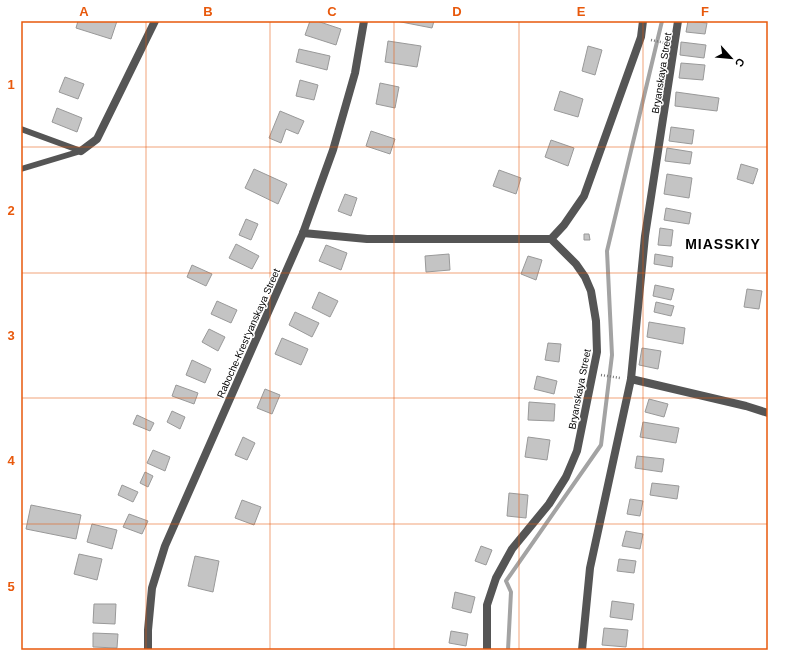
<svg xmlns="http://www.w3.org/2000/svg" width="789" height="671" font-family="Arial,sans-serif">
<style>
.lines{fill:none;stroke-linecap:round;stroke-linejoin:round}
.stream{stroke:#a3a3a3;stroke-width:4}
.building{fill:#c4c4c4;stroke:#999}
.path{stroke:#777;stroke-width:2.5;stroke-dasharray:1 2;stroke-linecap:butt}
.lane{stroke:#555;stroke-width:6}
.street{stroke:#555;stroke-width:8}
.grid{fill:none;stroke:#e8590c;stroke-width:1;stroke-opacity:0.55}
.labels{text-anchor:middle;stroke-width:3;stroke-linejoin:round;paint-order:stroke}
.street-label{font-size:10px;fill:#000;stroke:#fff}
.district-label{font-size:14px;font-weight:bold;letter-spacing:1px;fill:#000;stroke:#fff}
.neatline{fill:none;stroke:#e8590c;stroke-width:1.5}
.grid-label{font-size:13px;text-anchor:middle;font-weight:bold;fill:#e8590c}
</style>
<rect width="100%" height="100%" fill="#fff"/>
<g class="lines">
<!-- stream -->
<polyline class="stream" points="508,650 511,592 506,581 601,445 612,355 607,251 662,21"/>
</g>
<!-- building -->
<g class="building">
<polygon points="78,21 117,21 111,39 76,28"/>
<polygon points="310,21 317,21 341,29 336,45 305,35"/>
<polygon points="396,21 434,21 432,28"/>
<polygon points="688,21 707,23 705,34 686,32"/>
<polygon points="388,41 421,46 417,67 385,62"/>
<polygon points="681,42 706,45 704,58 680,55"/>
<polygon points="588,46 602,50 595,75 582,71"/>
<polygon points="299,49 330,56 327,70 296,62"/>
<polygon points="681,63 705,65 703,80 679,78"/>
<polygon points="65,77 84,84 78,99 59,92"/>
<polygon points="300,80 318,85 314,100 296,96"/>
<polygon points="380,83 399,87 395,108 376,104"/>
<polygon points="560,91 583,99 578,117 554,110"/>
<polygon points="676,92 719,98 717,111 675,106"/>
<polygon points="57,108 82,118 77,132 52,122"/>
<polygon points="280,111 304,121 298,134 286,129 281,143 269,138"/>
<polygon points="671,127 694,130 692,144 669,141"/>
<polygon points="371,131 395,139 390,154 366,146"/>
<polygon points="551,140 574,148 568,166 545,157"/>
<polygon points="667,148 692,152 690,164 665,161"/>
<polygon points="741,164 758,169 753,184 737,179"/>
<polygon points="254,169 287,184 278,204 245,188"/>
<polygon points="499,170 521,178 516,194 493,186"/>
<polygon points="667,174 692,178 689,198 664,194"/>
<polygon points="345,194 357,198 351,216 338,211"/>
<polygon points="666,208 691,213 689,224 664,220"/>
<polygon points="246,219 258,224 251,240 239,235"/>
<polygon points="660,228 673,230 671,246 658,245"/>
<polygon points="584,234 589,234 590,240 584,240"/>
<polygon points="236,244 259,256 252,269 229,258"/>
<polygon points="326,245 347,253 341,270 319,261"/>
<polygon points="449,254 450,270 426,272 425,256"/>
<polygon points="655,254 673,257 672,267 654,264"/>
<polygon points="528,256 542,260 536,280 521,274"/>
<polygon points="192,265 212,274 206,286 187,277"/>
<polygon points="655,285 674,289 671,300 653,296"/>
<polygon points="747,289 762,291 759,309 744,307"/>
<polygon points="319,292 338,301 330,317 312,308"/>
<polygon points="217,301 237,310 231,323 211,314"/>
<polygon points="656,302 674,306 671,316 654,312"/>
<polygon points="295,312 319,323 312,337 289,325"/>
<polygon points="649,322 685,328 683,344 647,337"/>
<polygon points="209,329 225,337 218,351 202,342"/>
<polygon points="282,338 308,349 301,365 275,354"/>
<polygon points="548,343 561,344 559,362 545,360"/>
<polygon points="642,348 661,351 658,369 639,365"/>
<polygon points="192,360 211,369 205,383 186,375"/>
<polygon points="537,376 557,381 554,394 534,389"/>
<polygon points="176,385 198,393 194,404 172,396"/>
<polygon points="265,389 280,395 272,414 257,408"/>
<polygon points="649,399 668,404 664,417 645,412"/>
<polygon points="529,402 555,404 554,421 528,420"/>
<polygon points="172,411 185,417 180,429 167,422"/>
<polygon points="137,415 154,423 150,431 133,424"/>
<polygon points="643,422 679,428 676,443 640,437"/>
<polygon points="243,437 255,443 247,460 235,455"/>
<polygon points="528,437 550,440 547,460 525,457"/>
<polygon points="153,450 170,457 165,471 147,463"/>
<polygon points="637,456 664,459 662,472 635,468"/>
<polygon points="145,472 153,476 148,487 140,483"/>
<polygon points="652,483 679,486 677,499 650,495"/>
<polygon points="122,485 138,492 133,502 118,495"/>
<polygon points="509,493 528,495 526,518 507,516"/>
<polygon points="630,499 643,501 640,516 627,514"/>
<polygon points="242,500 261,507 254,525 235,518"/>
<polygon points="31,505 81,515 76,539 26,529"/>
<polygon points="129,514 148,521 142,534 123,527"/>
<polygon points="92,524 117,530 112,549 87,542"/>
<polygon points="626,531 643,534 640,549 622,546"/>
<polygon points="481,546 492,550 486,565 475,561"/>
<polygon points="79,554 102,559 97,580 74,574"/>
<polygon points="195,556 219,561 213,592 188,586"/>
<polygon points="619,559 636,561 634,573 617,571"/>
<polygon points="455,592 475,597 471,613 452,608"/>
<polygon points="612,601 634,604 632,620 610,617"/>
<polygon points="94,604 116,604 115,624 93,623"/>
<polygon points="604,628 628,630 626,647 602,645"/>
<polygon points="451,631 468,634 466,646 449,643"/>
<polygon points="93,633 118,634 117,648 93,647"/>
</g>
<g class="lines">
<!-- path -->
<g class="path">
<polyline points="651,40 665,43"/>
<polyline points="601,375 620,378"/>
</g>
<!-- lane -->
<g class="lane">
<polyline points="21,129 81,151"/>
<polyline points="21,169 81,151"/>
</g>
<!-- street -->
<g class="street">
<polyline points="81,151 97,139 155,21"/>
<polyline points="303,233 367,239 551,239"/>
<polyline points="631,379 746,406 768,413"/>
<polyline points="148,650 148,630 152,588 165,546 303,233 333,150 355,73 364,21"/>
<polyline points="487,650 487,605 496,578 512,549 549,504 566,477 577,451 597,352 596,321 591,291 585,277 576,264 551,239 564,225 584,196 641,37 643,21"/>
<polyline points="582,650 590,568 631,379 645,236 678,21"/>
</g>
</g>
<!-- grid -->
<path class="grid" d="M 146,21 L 146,650M 270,21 L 270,650M 394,21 L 394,650M 519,21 L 519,650M 643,21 L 643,650M 21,147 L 768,147M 21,273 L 768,273M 21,398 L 768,398M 21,524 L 768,524"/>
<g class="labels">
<!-- street labels -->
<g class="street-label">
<text transform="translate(661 73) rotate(-81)" y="4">Bryanskaya Street</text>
<text transform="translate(248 333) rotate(-66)" y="4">Raboche-Krest'yanskaya Street</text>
<text transform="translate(579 389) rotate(-79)" y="4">Bryanskaya Street</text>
</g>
<!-- district labels -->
<g class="district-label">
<text x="723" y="249">MIASSKIY</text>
</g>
</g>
<!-- border -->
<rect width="789" height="671" fill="none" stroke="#ffffff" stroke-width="44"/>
<!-- north arrow -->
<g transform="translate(731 58) rotate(117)" stroke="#ffffff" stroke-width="3" paint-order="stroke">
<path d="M0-3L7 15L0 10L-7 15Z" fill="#000000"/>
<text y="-6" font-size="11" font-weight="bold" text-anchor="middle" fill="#000000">С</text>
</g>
<rect x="22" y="22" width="745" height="627" class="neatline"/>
<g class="grid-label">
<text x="84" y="16">A</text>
<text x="208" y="16">B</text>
<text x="332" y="16">C</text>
<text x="457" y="16">D</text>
<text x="581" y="16">E</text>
<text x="705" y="16">F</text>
<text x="11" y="89">1</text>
<text x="11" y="215">2</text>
<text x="11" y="340">3</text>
<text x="11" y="465">4</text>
<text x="11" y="591">5</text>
</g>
</svg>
